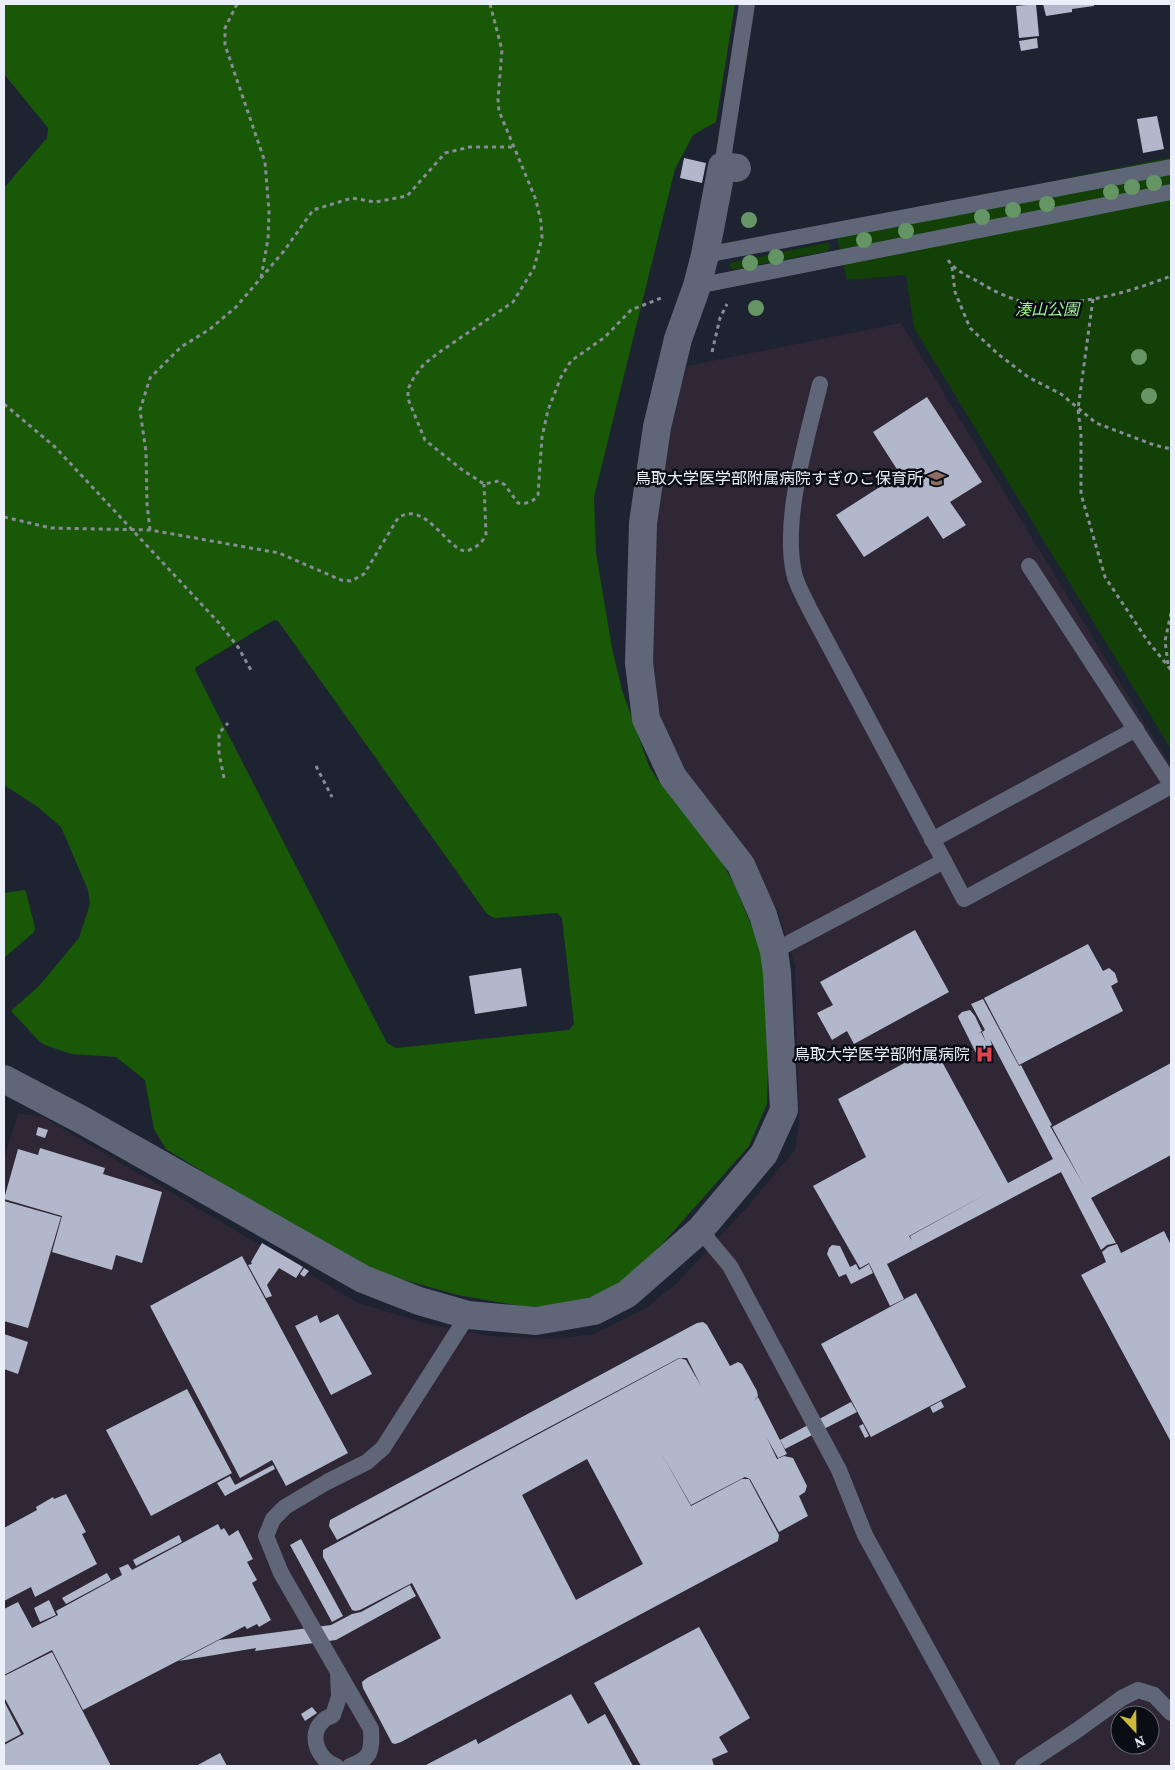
<svg xmlns="http://www.w3.org/2000/svg" width="1175" height="1770" font-family="'Source Serif 4','Noto Sans JP',serif">
<style>
.medical{fill:#302736;fill-rule:evenodd}
.green{fill:#124007}
.forest{fill:#195807;fill-rule:evenodd}
.building{fill:#b1b8cc;fill-rule:evenodd}
.lines{fill:none;stroke-linecap:round;stroke-linejoin:round}
.path{stroke:#888c99;stroke-width:3;stroke-dasharray:4 4;stroke-linecap:butt}
.service{stroke:#5f6678;stroke-width:16}
.minor{stroke:#5f6678;stroke-width:28}
.tree{fill:#659565}
.labels{text-anchor:middle;stroke-width:5;stroke-linejoin:round;paint-order:stroke}
.park-label{font-size:16px;font-style:italic;fill:#9ff38f;stroke:#0a0d14}
.poi-label{font-size:16px;fill:#ebeff9;stroke:#0a0d14;text-anchor:end}
</style>
<rect width="100%" height="100%" fill="#1e2332"/>
<!-- medical -->
<path class="medical" d="M 901,323 L 1171,766 L 1171,1766 L 4,1766 L 4,1160 L 18,1113 L 43,1117 L 358,1303 L 432,1325 L 491,1336 L 551,1339 L 594,1334 L 646,1308 L 677,1283 L 749,1205 L 795,1150 L 799,1124 L 795,966 L 778,911 L 688,774 L 662,724 L 649,668 L 649,547 L 672,421 L 687,366 ZM 1120,1715 L 1150,1715 L 1150,1745 L 1120,1745 Z"/>
<!-- green -->
<g class="green">
<polygon points="1171,157 1171,749 914,328 906,275 847,280 834,225 939,205"/>
<polygon points="826,243 829,244 830,247 828,251 733,270 729,265 730,263"/>
</g>
<!-- forest -->
<g class="forest">
<path d="M 4,4 L 735,4 L 716,122 L 693,135 L 675,169 L 594,497 L 596,553 L 612,648 L 622,690 L 649,766 L 657,779 L 700,831 L 720,859 L 734,884 L 759,944 L 767,970 L 769,1028 L 767,1104 L 749,1146 L 631,1279 L 604,1292 L 571,1304 L 526,1307 L 458,1295 L 383,1274 L 272,1214 L 166,1149 L 154,1129 L 145,1080 L 116,1057 L 71,1054 L 45,1045 L 39,1041 L 12,1012 L 12,1010 L 39,986 L 79,938 L 90,904 L 88,890 L 61,827 L 38,807 L 4,785 L 4,188 L 47,138 L 48,128 L 4,74 ZM 274,620 L 278,621 L 487,914 L 494,918 L 557,913 L 562,918 L 574,1024 L 569,1030 L 396,1048 L 387,1043 L 195,670 L 196,667 Z"/>
<polygon points="24,890 26,892 35,928 34,932 4,958 4,893"/>
</g>
<!-- building -->
<g class="building">
<polygon points="1036,4 1039,36 1019,38 1016,6"/>
<polygon points="1043,4 1094,4 1094,6 1072,9 1072,12 1046,16"/>
<polygon points="1037,38 1038,48 1021,51 1019,41"/>
<polygon points="1157,116 1164,149 1143,153 1137,119"/>
<polygon points="684,158 706,163 702,183 680,178"/>
<polygon points="927,397 982,482 950,502 966,525 943,539 928,516 864,557 836,515 900,474 873,432"/>
<polygon points="915,930 949,992 854,1044 847,1031 832,1040 817,1013 833,1005 820,982"/>
<polygon points="1088,944 1103,971 1109,968 1115,973 1118,982 1111,986 1123,1011 1019,1065 984,998"/>
<polygon points="521,968 527,1006 475,1014 469,976"/>
<path d="M 983,999 L 1019,1066 L 1021,1065 L 1052,1125 L 1050,1126 L 1084,1186 L 1052,1127 L 1171,1063 L 1171,1155 L 1091,1198 L 1116,1243 L 1107,1245 L 1101,1250 L 1061,1172 L 887,1264 L 904,1299 L 890,1306 L 869,1263 L 860,1268 L 813,1186 L 866,1157 L 838,1099 L 934,1047 L 1008,1183 L 1053,1159 L 990,1039 L 992,1045 L 976,1053 L 959,1019 L 958,1016 L 962,1012 L 970,1010 L 975,1016 L 982,1031 L 977,1034 L 981,1032 L 986,1042 L 982,1032 L 985,1030 L 971,1004 ZM 990,1192 L 910,1236 L 912,1241 L 909,1236 Z"/>
<polygon points="38,1127 48,1130 45,1138 36,1135"/>
<polygon points="40,1148 105,1168 103,1174 162,1192 142,1263 116,1255 112,1270 52,1252 62,1216 4,1199 18,1149 38,1155"/>
<polygon points="4,1201 61,1217 28,1328 4,1321"/>
<polygon points="1164,1231 1171,1245 1171,1442 1081,1275 1106,1262 1102,1252 1108,1247 1117,1244 1121,1253"/>
<polygon points="262,1243 303,1267 296,1278 279,1268 267,1285 272,1296 266,1298 248,1265 252,1264 251,1262"/>
<polygon points="832,1245 840,1246 850,1267 856,1264 859,1270 869,1264 873,1273 851,1284 846,1274 839,1277 827,1254 829,1248"/>
<polygon points="242,1256 348,1453 286,1486 272,1460 240,1478 150,1306"/>
<polygon points="304,1268 309,1271 304,1277 300,1274"/>
<polygon points="916,1293 966,1387 871,1437 821,1344"/>
<polygon points="338,1314 372,1374 331,1395 295,1326 317,1315 320,1323"/>
<path d="M 703,1322 L 707,1325 L 730,1366 L 738,1362 L 742,1364 L 757,1391 L 758,1396 L 754,1401 L 758,1397 L 787,1454 L 778,1458 L 767,1438 L 777,1459 L 784,1456 L 793,1458 L 807,1486 L 805,1492 L 799,1496 L 808,1516 L 779,1532 L 750,1479 L 745,1477 L 691,1505 L 660,1451 L 691,1506 L 742,1479 L 749,1479 L 779,1535 L 778,1541 L 401,1742 L 395,1744 L 392,1743 L 363,1688 L 362,1682 L 367,1678 L 441,1638 L 412,1583 L 360,1610 L 355,1611 L 352,1610 L 323,1557 L 323,1550 L 680,1358 L 686,1360 L 701,1386 L 687,1358 L 679,1358 L 337,1540 L 329,1526 L 330,1520 L 697,1323 ZM 587,1459 L 643,1564 L 576,1600 L 522,1495 Z"/>
<polygon points="4,1334 28,1342 18,1374 4,1369"/>
<polygon points="187,1389 232,1473 151,1516 106,1430"/>
<polygon points="941,1401 944,1407 933,1413 930,1407"/>
<polygon points="851,1402 857,1412 785,1449 780,1440"/>
<polygon points="863,1424 869,1436 865,1438 859,1426"/>
<polygon points="273,1465 275,1469 225,1496 217,1483 230,1476 235,1485"/>
<polygon points="66,1494 86,1532 82,1534 97,1564 35,1597 31,1587 4,1601 4,1528 37,1510 36,1507 53,1497 54,1499"/>
<polygon points="218,1524 221,1530 224,1528 229,1536 238,1530 253,1559 247,1562 257,1580 252,1583 271,1620 259,1627 257,1624 247,1629 245,1626 83,1710 52,1650 4,1675 4,1609 18,1602 32,1628 58,1615 56,1611 122,1575 119,1568 128,1564 132,1570"/>
<polygon points="179,1535 182,1542 136,1566 133,1560"/>
<polygon points="301,1539 343,1616 332,1622 290,1545"/>
<polygon points="107,1573 111,1580 66,1604 62,1598"/>
<polygon points="410,1585 416,1596 336,1640 255,1651 256,1648 179,1661 219,1640 331,1625 352,1614 361,1612"/>
<polygon points="49,1600 56,1615 40,1622 34,1608"/>
<polygon points="699,1627 750,1718 719,1737 728,1752 712,1759 714,1766 641,1766 594,1683"/>
<polygon points="52,1652 111,1766 4,1766 4,1745 24,1734 4,1697 4,1676"/>
<polygon points="571,1694 588,1724 605,1714 633,1766 424,1766 476,1739 478,1744"/>
<polygon points="4,1701 21,1734 4,1743"/>
<polygon points="312,1707 317,1713 305,1721 301,1714"/>
<polygon points="220,1753 227,1766 196,1766 207,1760"/>
</g>
<g class="lines">
<!-- path -->
<g class="path">
<polyline points="237,4 225,28 225,45 265,162 269,211 268,239 261,278"/>
<path d="M 490,4 L 502,50 L 498,99 L 499,111 L 536,200 L 541,222 L 542,238 L 534,268 L 513,302 L 441,351 L 424,364 L 414,377 L 408,389 L 408,399 L 425,440 L 461,469 L 484,484 L 499,481 L 505,485 L 518,503 C 526,504 534,502 538,495 L 542,437 L 548,410 L 561,377 L 571,361 L 605,337 L 631,310 L 661,298"/>
<path d="M 948,260 C 955,271 968,276 979,282 C 991,290 1018,303 1032,303 C 1080,306 1127,293 1171,276"/>
<polyline points="952,267 955,292 970,328 998,354 1028,377 1061,394 1096,423 1154,445 1171,449"/>
<polyline points="1093,299 1078,409 1081,434 1081,494 1105,577 1147,640 1171,670"/>
<polyline points="712,352 720,318 727,304"/>
<polyline points="4,404 55,447 219,623 238,647 252,672"/>
<path d="M 4,517 L 51,528 L 150,530 L 279,553 L 341,580 L 351,581 L 364,574 L 398,518 C 425,499 448,551 466,551 C 468,551 471,549 473,548 C 480,545 483,541 486,534 L 484,484"/>
<polyline points="150,530 147,504 146,452 140,410 150,378 181,347 210,329 236,307 284,251 313,210 352,198 375,202 407,196 445,153 470,147 513,147"/>
<polyline points="1168,664 1165,641 1171,613"/>
<polyline points="316,766 332,797"/>
<polyline points="224,778 219,753 219,733 228,723"/>
</g>
<!-- service -->
<g class="service">
<polyline points="722,166 747,4"/>
<polyline points="705,255 1171,167"/>
<polyline points="697,286 1171,192"/>
<path d="M 820,384 C 807,439 782,518 794,573 C 796,584 804,597 809,608 L 944,861"/>
<polyline points="1029,566 1171,784"/>
<polyline points="932,840 1136,729"/>
<polyline points="774,951 944,861 964,899 1171,786"/>
<polyline points="700,1230 730,1266 839,1470 865,1535 992,1766"/>
<path d="M 336,1766 C 319,1761 307,1735 323,1721 C 325,1718 330,1717 333,1715 L 339,1697 L 338,1672"/>
<path d="M 350,1766 C 372,1758 372,1751 371,1729 L 281,1573 L 266,1536 L 273,1519 L 285,1507 L 327,1482 L 367,1462 L 383,1448 L 468,1315"/>
<polyline points="1023,1766 1076,1731 1122,1698 1138,1690 1154,1695 1171,1713"/>
</g>
<!-- minor -->
<polyline class="minor" points="4,1079 82,1120 363,1279 419,1301 468,1315 536,1321 594,1311 627,1294 700,1230 764,1154 784,1110 777,973 774,951 763,915 741,865 673,777 646,719 639,663 643,523 657,427 678,339 697,286 705,255 722,166 737,168"/>
</g>
<!-- trees -->
<g class="tree">
<circle cx="1154" cy="183" r="8"/>
<circle cx="1132" cy="187" r="8"/>
<circle cx="1111" cy="192" r="8"/>
<circle cx="1047" cy="204" r="8"/>
<circle cx="1013" cy="210" r="8"/>
<circle cx="982" cy="217" r="8"/>
<circle cx="749" cy="220" r="8"/>
<circle cx="906" cy="231" r="8"/>
<circle cx="864" cy="240" r="8"/>
<circle cx="776" cy="257" r="8"/>
<circle cx="750" cy="263" r="8"/>
<circle cx="756" cy="308" r="8"/>
<circle cx="1139" cy="357" r="8"/>
<circle cx="1149" cy="396" r="8"/>
</g>
<!-- icons -->
<defs>
<symbol id="school-bare" viewBox="-9 -9 18 18"><path d="M0-5L7-2L0 1L-7-2ZM-4 1L0 2.5L4 1V4Q0 6-4 4Z" fill="#8d6e63" stroke="#0a0d14" stroke-width="2.5" paint-order="stroke"/></symbol>
<symbol id="hospital-bare" viewBox="-9 -9 18 18"><path d="M-5-5h3v3.5h4V-5h3V5h-3V1.5h-4V5h-3Z" fill="#e0444e" stroke="#0a0d14" stroke-width="2.5" paint-order="stroke"/></symbol>
</defs>
<g fill-rule="evenodd">
<use href="#school-bare" x="924" y="466" width="25" height="25"/>
<use href="#hospital-bare" x="972" y="1042" width="25" height="25"/>
</g>
<g class="labels">
<!-- park labels -->
<g class="park-label">
<text x="1047" y="315">湊山公園</text>
</g>
<!-- poi labels -->
<g class="poi-label">
<text x="923" y="484">鳥取大学医学部附属病院すぎのこ保育所</text>
<text x="970" y="1060">鳥取大学医学部附属病院</text>
</g>
</g>
<!-- border -->
<rect width="1175" height="1770" fill="none" stroke="#ebeff9" stroke-width="10"/>
<!-- north arrow -->
<g transform="translate(1135 1730) rotate(158)"><circle r="24" fill="#0a0d14" stroke="#646770"/>
<path d="M0-4L9 19L0 12L-9 19Z" fill="#cbba39"/>
<text y="-8" font-size="14" font-weight="bold" text-anchor="middle" fill="#ebeff9">N</text>
</g>
</svg>
